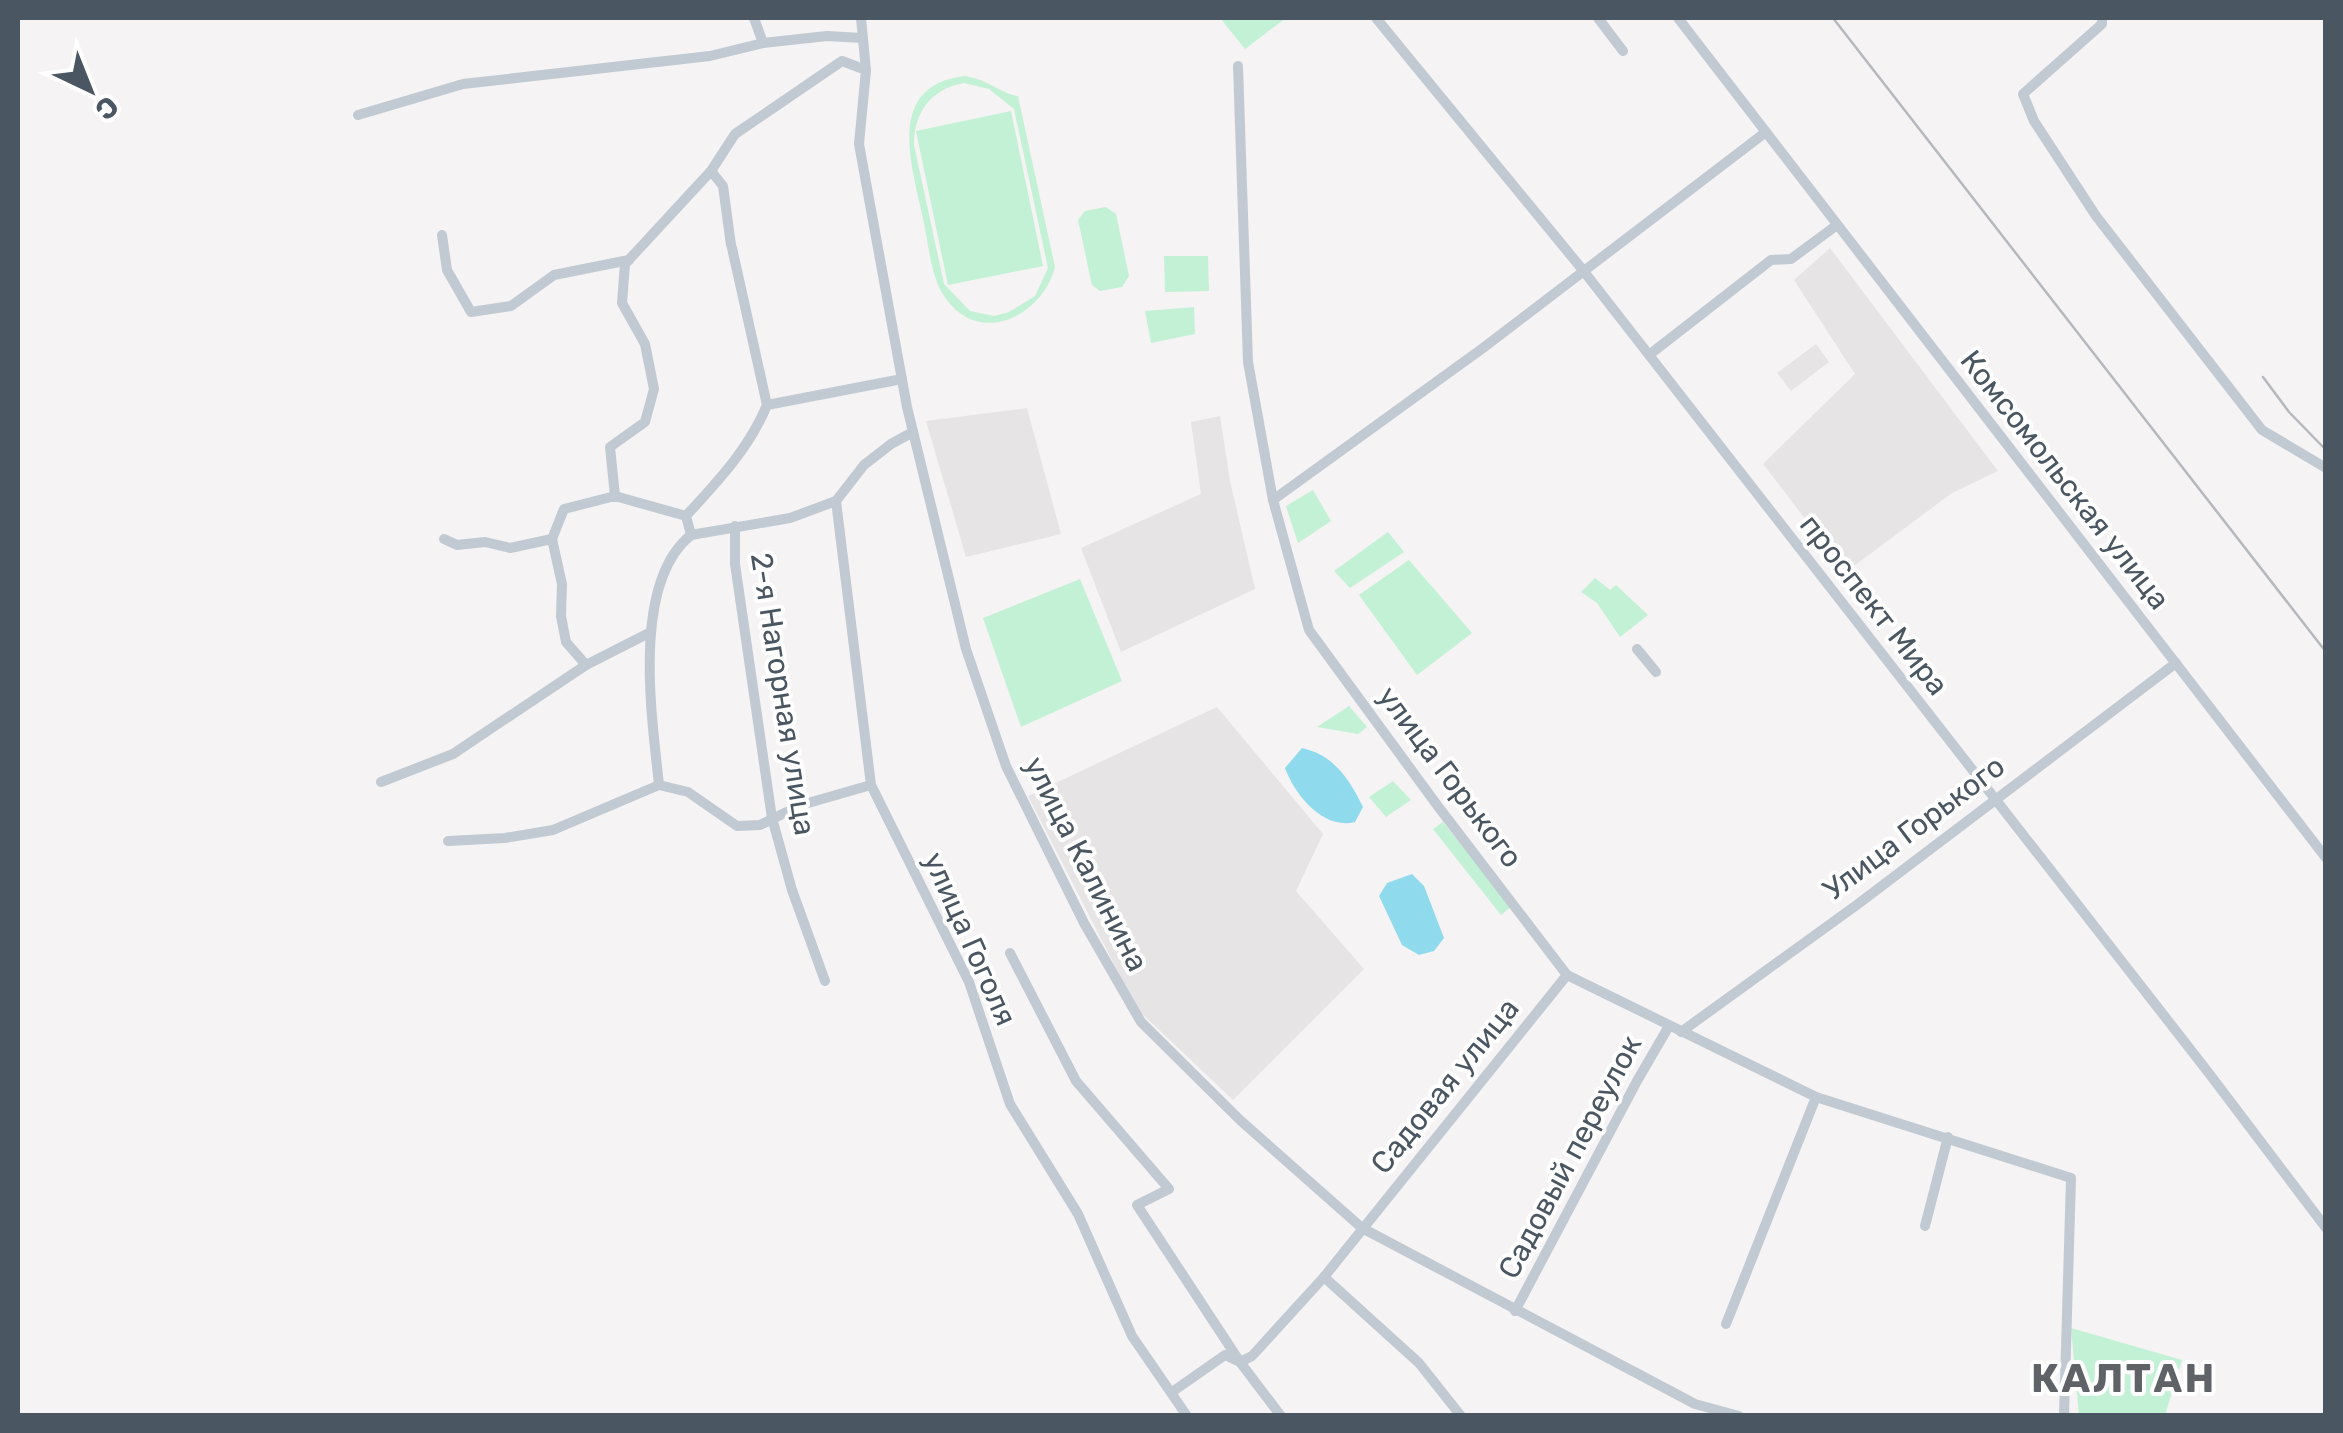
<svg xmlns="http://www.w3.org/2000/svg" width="2343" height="1433" font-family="Rubik,sans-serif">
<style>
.education{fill:#e6e4e5}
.green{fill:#c3f1d5;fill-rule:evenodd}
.water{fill:#90daee}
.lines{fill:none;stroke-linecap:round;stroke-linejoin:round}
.minor{stroke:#c1cad2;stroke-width:10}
.rail{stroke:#b5b8bd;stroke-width:2.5}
.labels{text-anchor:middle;stroke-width:8;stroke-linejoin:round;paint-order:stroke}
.street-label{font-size:30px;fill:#4a5661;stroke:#fff}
.district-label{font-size:40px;font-weight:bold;letter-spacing:2.5px;fill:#5f6368;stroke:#fff}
</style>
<rect width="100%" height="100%" fill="#f5f3f3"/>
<!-- education -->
<g class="education">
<polygon points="1830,248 1998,471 1952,493 1846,572 1763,464 1855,374 1794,280"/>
<polygon points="1816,344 1829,362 1791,391 1777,373"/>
<polygon points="1027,408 1061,534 966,557 926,421"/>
<polygon points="1220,416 1230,481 1255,589 1121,652 1081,548 1201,494 1191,422"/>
<polygon points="1217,707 1323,834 1296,891 1364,969 1233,1100 1137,1009 1028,796"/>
</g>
<!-- green -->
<g class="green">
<polygon points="1220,18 1286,18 1245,49"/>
<path d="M 965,76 C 987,79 1002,94 1018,96 L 1055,267 C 1043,315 981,347 946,299 C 930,277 929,244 923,219 C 912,166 884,85 965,76 ZM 964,83 L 989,89 L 1014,109 L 1048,268 L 1035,296 L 1009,312 L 994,316 L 970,311 L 944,284 L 914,145 C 914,112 931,89 964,83 Z"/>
<polygon points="1011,111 1043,266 948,285 916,131"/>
<polygon points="1106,207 1116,214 1129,276 1122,287 1100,291 1092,285 1078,220 1085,211"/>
<polygon points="1164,256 1208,256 1209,291 1165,292"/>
<polygon points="1194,307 1195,334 1151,343 1145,311"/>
<polygon points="1313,490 1331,521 1298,543 1286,506"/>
<polygon points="1388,532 1404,552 1350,588 1334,571"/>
<polygon points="1409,560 1472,633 1417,675 1359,595"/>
<polygon points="1595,578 1610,590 1616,585 1648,615 1620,637 1597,603 1581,592"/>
<polygon points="1080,579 1122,681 1021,727 983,618"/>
<polygon points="1349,706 1367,727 1358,734 1317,727"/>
<polygon points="1393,781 1411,800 1386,817 1369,797"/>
<polygon points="1443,822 1511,907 1501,915 1433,829"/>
<polygon points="2071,1328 2182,1360 2165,1415 2079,1415"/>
</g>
<!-- water -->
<g class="water">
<path d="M 1302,748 C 1334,755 1349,779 1363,807 L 1355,822 C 1323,830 1295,795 1285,768 Z"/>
<polygon points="1412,874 1424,886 1444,938 1434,951 1419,955 1402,945 1379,896 1387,883"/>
</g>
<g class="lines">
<!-- minor -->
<g class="minor">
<polyline points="754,18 763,43"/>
<polyline points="861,18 866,70 859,144 907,407 966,649 1006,766 1084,923 1141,1022 1240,1120 1362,1228 1695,1404 1739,1416"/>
<polyline points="1376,18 1582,269 2208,1072 2326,1228"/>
<polyline points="1598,18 1623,51"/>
<polyline points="1678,18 2326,858"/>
<polyline points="2102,18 2102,24 2023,94 2034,121 2096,216 2262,430 2326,468"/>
<polyline points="1238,66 1248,362 1273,500 1309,630 1437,805 1567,975 1816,1097 2071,1178 2064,1416"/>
<polyline points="358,115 463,84 710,56 763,43 827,36 862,38"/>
<polyline points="711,171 723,186 731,245"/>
<polyline points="442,235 447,270 471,312 511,306 554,275 629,260"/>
<polyline points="732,248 767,405"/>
<polyline points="1649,355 1771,260 1791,259 1837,225"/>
<polyline points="767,405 902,379"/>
<polyline points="615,496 610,447 645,422 654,389 645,344 622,303 625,264 711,171 735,134 842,61 866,70"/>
<polyline points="1273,500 1483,348 1766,132"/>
<polyline points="836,501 871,785 969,982 1010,1104 1078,1214 1132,1336 1187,1416"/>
<polyline points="735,526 735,564 772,818 792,890 825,981"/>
<polyline points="691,535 790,518 836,501 864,465 891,444 913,432"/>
<polyline points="444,539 457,545 485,542 510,548 552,539 564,509 615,496 686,516"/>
<polyline points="552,539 562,584 561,616 566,642 586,665"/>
<polyline points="1637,649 1656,672"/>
<polyline points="381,782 453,754 586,665 651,632"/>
<path d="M 659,785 C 652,717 631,583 691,535 L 686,516 C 717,482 749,449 767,405"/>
<polyline points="448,841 505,838 553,830 659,785 688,792 737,826 760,825 801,805 871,785"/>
<polyline points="1010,953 1076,1081 1169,1189 1137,1205 1240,1362 1281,1416"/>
<polyline points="1681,1032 1858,904 2176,663"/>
<polyline points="1925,1226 1948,1137"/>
<polyline points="1324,1277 1419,1363 1461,1416"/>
<polyline points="1515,1311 1637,1081 1669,1026"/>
<polyline points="1726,1324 1816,1097"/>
<polyline points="1172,1392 1225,1355 1240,1362 1252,1356 1324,1277 1567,975"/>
</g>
<!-- rail -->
<g class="rail">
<polyline points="1833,18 2326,652"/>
<polyline points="2263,377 2289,412 2326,450"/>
</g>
</g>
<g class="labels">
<!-- street labels -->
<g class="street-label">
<text transform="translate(2065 480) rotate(52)" y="10">Комсомольская улица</text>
<text transform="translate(1874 605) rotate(52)" y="10">проспект Мира</text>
<text transform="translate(783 694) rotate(81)" y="10">2-я Нагорная улица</text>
<text transform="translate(1450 777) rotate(53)" y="10">улица Горького</text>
<text transform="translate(1914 828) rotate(-37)" y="10">Улица Горького</text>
<text transform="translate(1086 864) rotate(63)" y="10">улица Калинина</text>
<text transform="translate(970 939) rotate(66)" y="10">улица Гоголя</text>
<text transform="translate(1445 1086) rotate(-51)" y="10">Садовая улица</text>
<text transform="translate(1570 1157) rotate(-62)" y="10">Садовый переулок</text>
</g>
<!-- district labels -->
<g class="district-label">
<text x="2124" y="1392">КАЛТАН</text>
</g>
</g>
<!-- border -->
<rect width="2343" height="1433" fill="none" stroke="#4a5661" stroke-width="40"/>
<!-- north arrow -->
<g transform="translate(90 90) rotate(137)" stroke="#ffffff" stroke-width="8" paint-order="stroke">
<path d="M0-8L18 38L0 25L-18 38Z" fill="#4a5661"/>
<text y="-15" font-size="28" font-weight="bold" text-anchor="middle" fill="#4a5661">С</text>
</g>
</svg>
